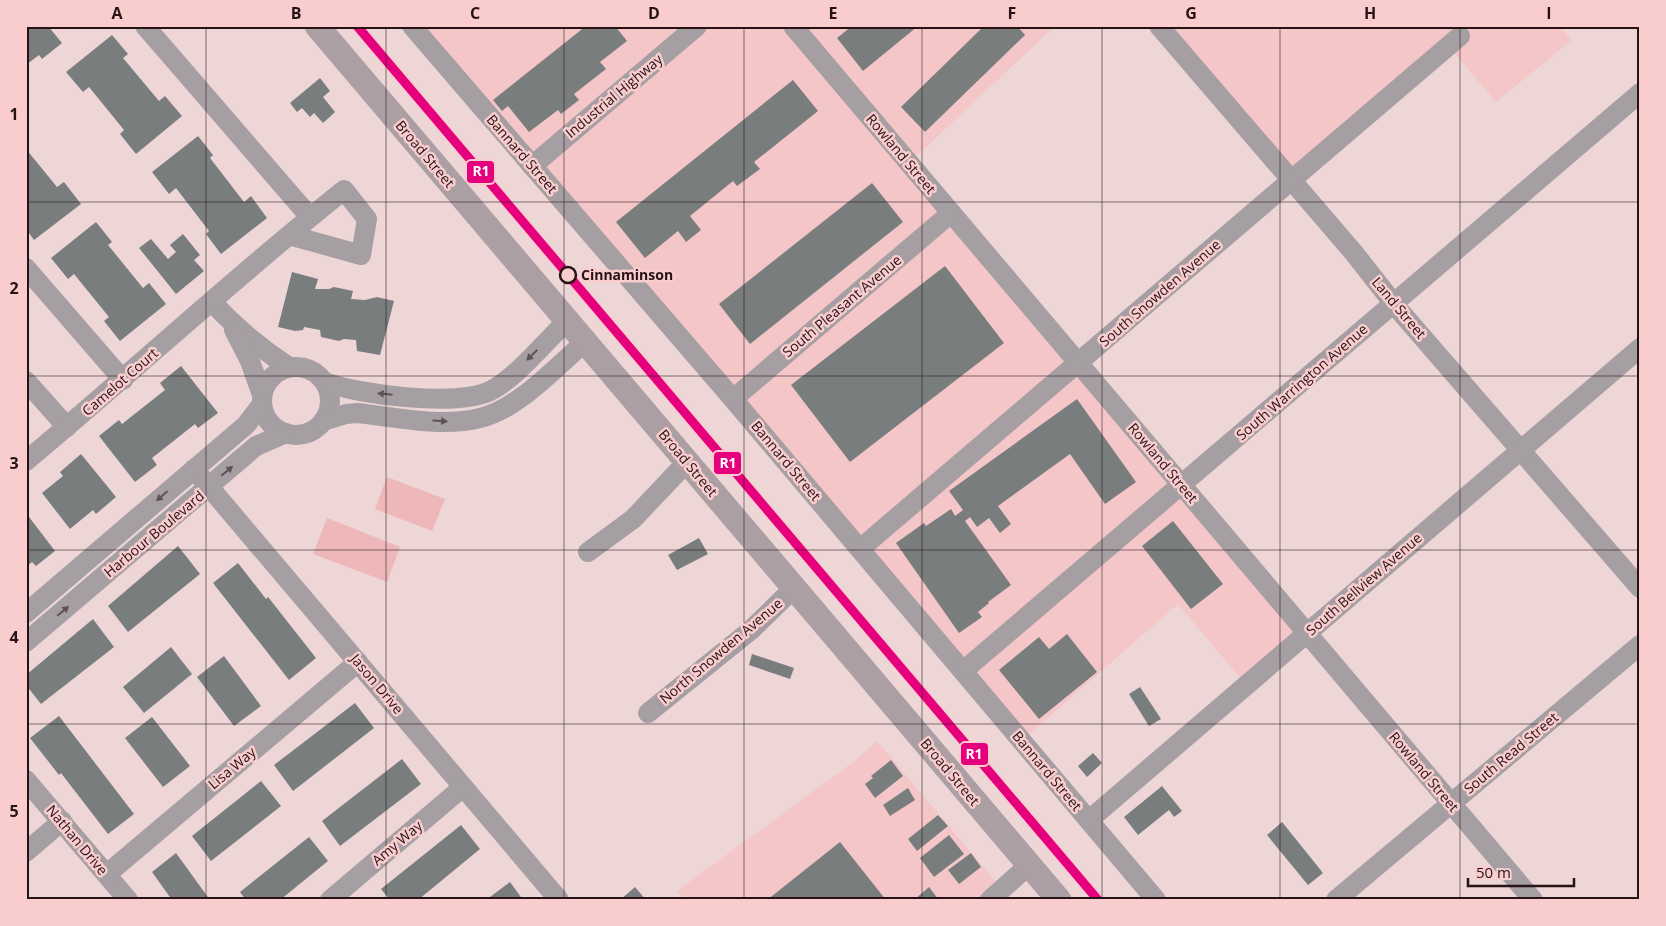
<svg xmlns="http://www.w3.org/2000/svg" width="1666" height="926" font-family="'Open Sans',sans-serif">
<style>
.built{fill:#f4c6c8}
.green{fill:#eeb7ba}
.building{fill:#797d7d}
.lines{fill:none;stroke-linecap:round;stroke-linejoin:round}
.minor{stroke:#a59ea2;stroke-width:20}
.major{stroke:#ac9fa4;stroke-width:25}
.rail-1-casing{stroke:#f9cccd;stroke-width:12}
.rail-1{stroke:#e5007d;stroke-width:9}
.oneway{fill:#605254}
.grid{fill:none;stroke:#271315;stroke-width:1;stroke-opacity:0.55}
.stop-dot{fill:#f9cccd;stroke:#271315;stroke-width:2.5}
.labels{text-anchor:middle;stroke-width:5;stroke-linejoin:round;paint-order:stroke}
.street-label{font-size:14px;fill:#271315;stroke:#f9cccd}
.stop-label{font-size:14px;font-weight:bold;fill:#271315;stroke:#f9cccd;text-anchor:start}
.line-badge{stroke:#f9cccd;stroke-width:2}
.badge-label{font-size:14px;text-anchor:middle;font-weight:bold;fill:#fff}
.neatline{fill:none;stroke:#271315;stroke-width:2}
.grid-label{font-size:16px;text-anchor:middle;font-weight:bold;fill:#271315}
</style>
<rect width="100%" height="100%" fill="#eed6d7"/>
<!-- built -->
<g class="built">
<polygon points="399,26 1055,26 906,166 1301,628 1240,678 1178,604 1027,736 816,510"/>
<polygon points="1153,26 1560,26 1572,40 1496,102 1443,40 1285,177"/>
<polygon points="877,741 1011,900 685,900 677,891 856,760"/>
</g>
<!-- green -->
<g class="green">
<polygon points="387,477 445,499 432,531 375,509"/>
<polygon points="327,518 400,547 387,582 313,554"/>
</g>
<!-- building -->
<g class="building">
<polygon points="26,26 48,26 62,43 42,59 39,55 26,65"/>
<polygon points="586,26 615,26 627,41 600,62 606,69 574,94 579,100 561,114 558,110 529,132 508,106 502,111 493,100"/>
<polygon points="852,26 918,26 863,71 837,38"/>
<polygon points="984,26 1017,26 1025,35 925,132 901,107"/>
<polygon points="112,35 128,54 123,58 159,101 165,96 182,116 136,154 120,134 124,130 89,87 83,92 66,72"/>
<polygon points="320,78 330,91 323,97 335,112 323,123 314,113 310,117 302,108 297,112 290,103"/>
<polygon points="793,80 818,111 754,162 760,169 737,186 733,181 690,216 701,230 686,242 678,231 645,258 616,222"/>
<polygon points="198,136 213,155 210,158 244,202 251,196 267,218 221,254 206,234 209,231 176,188 169,194 152,172"/>
<polygon points="26,149 57,187 64,182 81,204 34,240 26,229"/>
<polygon points="872,183 903,222 750,344 719,304"/>
<polygon points="96,222 112,242 108,245 143,288 149,283 166,304 120,341 104,321 109,317 74,274 68,279 51,258"/>
<polygon points="183,234 200,255 194,260 204,271 176,294 139,248 151,239 168,259 176,252 170,245"/>
<polygon points="945,266 1004,343 850,462 791,385"/>
<polygon points="292,272 318,279 315,289 329,289 334,287 353,291 351,299 365,300 377,297 394,301 380,355 357,351 356,340 344,339 339,341 321,337 320,330 304,327 303,330 295,331 278,327"/>
<polygon points="181,366 218,413 198,428 195,424 152,458 157,465 135,482 99,436 119,420 122,424 165,390 160,383"/>
<polygon points="1077,399 1136,482 1105,504 1070,454 998,506 1011,524 1000,533 989,518 977,527 970,517 965,521 1011,585 988,602 989,603 978,612 982,617 959,633 896,543 924,523 926,526 951,509 955,516 963,510 949,491"/>
<polygon points="81,454 116,497 96,514 93,510 70,529 42,493 63,476 60,472"/>
<polygon points="26,513 55,551 36,566 32,562 26,567"/>
<polygon points="1173,521 1223,584 1191,609 1142,546"/>
<polygon points="699,538 708,554 677,570 668,555"/>
<polygon points="178,546 200,574 128,632 108,606"/>
<polygon points="238,563 266,599 268,597 316,658 289,680 213,583"/>
<polygon points="93,619 114,647 41,704 26,685 26,675"/>
<polygon points="1067,634 1097,672 1039,719 999,670 1039,637 1049,649"/>
<polygon points="171,647 192,674 144,713 123,687"/>
<polygon points="752,654 794,668 790,679 749,665"/>
<polygon points="224,656 261,706 234,726 197,677"/>
<polygon points="1140,687 1161,719 1149,726 1129,694"/>
<polygon points="355,703 374,728 293,791 274,765"/>
<polygon points="59,716 134,814 108,834 61,773 59,775 30,738"/>
<polygon points="152,717 190,766 163,787 125,738"/>
<polygon points="1093,753 1102,763 1087,777 1078,766"/>
<polygon points="402,759 421,784 340,846 322,821"/>
<polygon points="891,760 903,776 875,798 865,784 873,778 871,776"/>
<polygon points="261,781 281,806 211,861 192,836"/>
<polygon points="1162,786 1182,811 1174,817 1169,810 1138,835 1124,817"/>
<polygon points="908,788 915,800 890,816 883,805"/>
<polygon points="938,815 948,826 917,851 908,839"/>
<polygon points="1282,822 1323,873 1308,885 1267,835"/>
<polygon points="461,825 480,849 418,900 390,900 381,889"/>
<polygon points="949,835 964,854 934,877 920,858"/>
<polygon points="309,837 328,861 280,900 246,900 240,892"/>
<polygon points="840,842 886,900 767,900"/>
<polygon points="176,853 210,900 172,900 152,872"/>
<polygon points="971,853 981,867 959,884 948,870"/>
<polygon points="510,882 523,900 486,900"/>
<polygon points="635,887 646,900 620,900"/>
<polygon points="929,887 939,900 914,900"/>
</g>
<g class="lines">
<!-- minor -->
<g class="minor">
<polyline points="145,26 310,217"/>
<polyline points="412,26 733,399 1156,900"/>
<polyline points="793,26 1533,900"/>
<polyline points="1159,26 1354,253 1398,309 1640,588"/>
<polyline points="532,166 697,26"/>
<polyline points="26,268 123,380"/>
<path d="M 212,302 C 235,327 261,349 289,367"/>
<polyline points="234,330 250,361 262,395"/>
<circle cx="296" cy="401" r="34"/>
<polyline points="26,381 67,427"/>
<path d="M 325,382 C 359,395 458,407 490,391 C 515,379 546,341 567,321"/>
<polyline points="733,399 951,213"/>
<path d="M 323,421 L 346,414 L 357,413 C 396,417 441,428 480,418 C 517,410 556,367 585,342"/>
<path d="M 26,461 C 133,372 235,277 344,190 L 367,219 L 361,255 L 289,235"/>
<polyline points="194,469 559,900"/>
<polyline points="860,549 1460,36"/>
<polyline points="588,552 633,519 687,462"/>
<polyline points="26,613 246,425 262,404"/>
<polyline points="26,642 256,446 286,433"/>
<polyline points="963,671 1640,93"/>
<polyline points="648,713 751,630 794,588"/>
<polyline points="26,780 128,900"/>
<polyline points="1089,820 1640,348"/>
<polyline points="26,852 62,821"/>
<polyline points="107,874 358,662"/>
<polyline points="330,900 463,787"/>
<polyline points="990,900 1029,865"/>
<polyline points="1336,900 1640,645"/>
</g>
<!-- major -->
<polyline class="major" points="317,26 1059,900"/>
<defs>
<polyline id="rail-1" points="357,26 1098,900"/>
</defs>
<!-- rail-1 casing -->
<use href="#rail-1" class="rail-1-casing"/>
<!-- rail-1 -->
<use href="#rail-1" class="rail-1"/>
</g>
<!-- one-way arrows -->
<defs><path id="oneway-solid" d="M-6-.8H1V-3.2L6.5 0L1 3.2V.8H-6Z" transform="scale(1.25)"/></defs>
<g class="oneway">
<use href="#oneway-solid" transform="translate(532 355) rotate(136)"/>
<use href="#oneway-solid" transform="translate(385 394) rotate(-174)"/>
<use href="#oneway-solid" transform="translate(440 421) rotate(3)"/>
<use href="#oneway-solid" transform="translate(227 471) rotate(-40)"/>
<use href="#oneway-solid" transform="translate(162 496) rotate(139)"/>
<use href="#oneway-solid" transform="translate(63 611) rotate(-40)"/>
</g>
<!-- grid -->
<path class="grid" d="M 206,26 L 206,900M 386,26 L 386,900M 564,26 L 564,900M 744,26 L 744,900M 922,26 L 922,900M 1102,26 L 1102,900M 1280,26 L 1280,900M 1460,26 L 1460,900M 26,202 L 1640,202M 26,376 L 1640,376M 26,550 L 1640,550M 26,724 L 1640,724"/>
<!-- markers -->
<circle class="stop-dot" cx="568" cy="275" r="8"/>
<g class="labels">
<!-- street labels -->
<g class="street-label">
<text transform="translate(614 96) rotate(-40)" y="5">Industrial Highway</text>
<text transform="translate(425 154) rotate(50)" y="5">Broad Street</text>
<text transform="translate(522 154) rotate(49)" y="5">Bannard Street</text>
<text transform="translate(901 154) rotate(50)" y="5">Rowland Street</text>
<text transform="translate(1160 293) rotate(-41)" y="5">South Snowden Avenue</text>
<text transform="translate(842 306) rotate(-40)" y="5">South Pleasant Avenue</text>
<text transform="translate(1399 308) rotate(50)" y="5">Land Street</text>
<text transform="translate(120 382) rotate(-41)" y="5">Camelot Court</text>
<text transform="translate(1302 382) rotate(-41)" y="5">South Warrington Avenue</text>
<text transform="translate(786 461) rotate(50)" y="5">Bannard Street</text>
<text transform="translate(688 463) rotate(50)" y="5">Broad Street</text>
<text transform="translate(1163 463) rotate(50)" y="5">Rowland Street</text>
<text transform="translate(154 534) rotate(-40)" y="5">Harbour Boulevard</text>
<text transform="translate(1364 584) rotate(-41)" y="5">South Bellview Avenue</text>
<text transform="translate(721 651) rotate(-40)" y="5">North Snowden Avenue</text>
<text transform="translate(377 684) rotate(50)" y="5">Jason Drive</text>
<text transform="translate(1511 753) rotate(-40)" y="5">South Read Street</text>
<text transform="translate(232 768) rotate(-40)" y="5">Lisa Way</text>
<text transform="translate(1047 771) rotate(50)" y="5">Bannard Street</text>
<text transform="translate(950 772) rotate(50)" y="5">Broad Street</text>
<text transform="translate(1424 772) rotate(50)" y="5">Rowland Street</text>
<text transform="translate(77 840) rotate(50)" y="5">Nathan Drive</text>
<text transform="translate(397 843) rotate(-40)" y="5">Amy Way</text>
</g>
<!-- stop labels -->
<g class="stop-label">
<text x="581" y="280">Cinnaminson</text>
</g>
</g>
<g class="line-badge">
<rect x="466" y="160" width="29" height="24" rx="5" fill="#e5007d"/>
<rect x="713" y="451" width="29" height="24" rx="5" fill="#e5007d"/>
<rect x="960" y="742" width="29" height="24" rx="5" fill="#e5007d"/>
</g>
<g class="badge-label">
<text x="481" y="176">R1</text>
<text x="728" y="468">R1</text>
<text x="974" y="759">R1</text>
</g>
<!-- border -->
<rect width="1666" height="926" fill="none" stroke="#f9cccd" stroke-width="55"/>
<!-- scale -->
<path d="M1468 878v8h106v-8" fill="none" stroke="#271315" stroke-width="2.5"/>
<text x="1476" y="878" font-size="15" fill="#271315" stroke="#f9cccd" stroke-width="4" paint-order="stroke">50 m</text>
<rect x="28" y="28" width="1610" height="870" class="neatline"/>
<g class="grid-label">
<text x="117" y="19">A</text>
<text x="296" y="19">B</text>
<text x="475" y="19">C</text>
<text x="654" y="19">D</text>
<text x="833" y="19">E</text>
<text x="1012" y="19">F</text>
<text x="1191" y="19">G</text>
<text x="1370" y="19">H</text>
<text x="1549" y="19">I</text>
<text x="14" y="120">1</text>
<text x="14" y="294">2</text>
<text x="14" y="469">3</text>
<text x="14" y="643">4</text>
<text x="14" y="817">5</text>
</g>
</svg>
